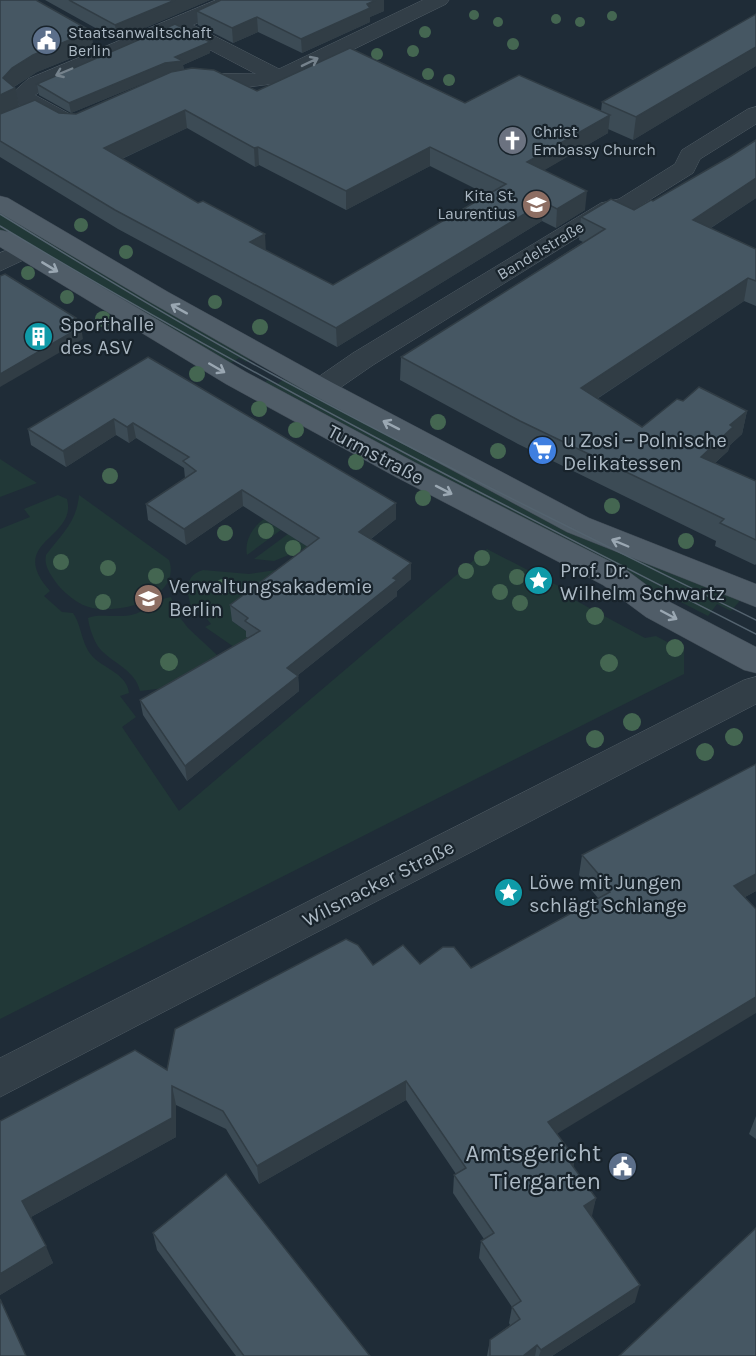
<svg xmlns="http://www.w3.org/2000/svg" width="756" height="1356" font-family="Karla,sans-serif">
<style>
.green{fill:#213837}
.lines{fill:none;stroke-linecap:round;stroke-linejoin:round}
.minor-casing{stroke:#505c65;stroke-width:1}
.major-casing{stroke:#3c4751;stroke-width:1}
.minor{fill:#323e47;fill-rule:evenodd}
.major{fill:#505d68;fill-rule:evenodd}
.tram{stroke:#54636f;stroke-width:1.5}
.tree{fill:#446651}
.wall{fill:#3c4b55;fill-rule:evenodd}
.shaded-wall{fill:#313d45}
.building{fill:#465763;stroke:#313d45;stroke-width:1.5;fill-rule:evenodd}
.oneway{stroke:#75828c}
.oneway2{stroke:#9aa7b2}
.labels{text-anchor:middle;stroke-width:4.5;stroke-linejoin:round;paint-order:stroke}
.far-poi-label{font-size:16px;fill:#acb9c4;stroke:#18232b;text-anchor:start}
.far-street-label{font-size:16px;fill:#acb9c4;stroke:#18232b}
.poi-label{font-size:20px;fill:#acb9c4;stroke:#18232b;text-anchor:start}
.street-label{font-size:20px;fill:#acb9c4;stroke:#18232b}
.near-poi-label{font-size:24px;fill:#acb9c4;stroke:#18232b;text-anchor:end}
</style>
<rect width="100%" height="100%" fill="#1f2c37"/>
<!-- green -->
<g class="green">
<polygon points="0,209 254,357 246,362 239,358 226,366 0,232"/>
<polygon points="288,376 744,596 731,611 717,604 708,616 671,597 668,599 260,385 268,380 276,385"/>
<polygon points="0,459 37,483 0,497"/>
<path d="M 58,495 L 67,499 C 78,539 5,541 50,591 L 44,596 L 62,612 L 73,613 C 82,626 81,644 93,657 C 105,669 127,674 129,693 L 120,696 L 136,717 L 122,727 L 179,811 L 487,549 L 574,594 L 571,598 L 645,638 L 656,636 L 684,651 L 684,674 L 0,1019 L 0,529 L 30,517 L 24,509 Z"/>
<path d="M 79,495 L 169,560 C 183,600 111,618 83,605 C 72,599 62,591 55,581 C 49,572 44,565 46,555 C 61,535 77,522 79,495 Z"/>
<path d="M 264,519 L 281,530 L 247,555 C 244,541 253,526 264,519 Z"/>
<polygon points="288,534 308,547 274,561 254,559"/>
<path d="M 282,569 L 232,621 L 250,634 L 260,646 L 237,649 L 205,627 L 211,624 L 200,610 L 193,612 C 187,595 182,576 203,570 L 249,574 Z"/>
<path d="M 171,597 L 178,615 L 188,628 L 218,656 L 190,685 L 140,691 C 135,670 114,664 100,649 C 94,642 89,627 88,618 C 96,613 119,618 131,615 C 146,612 158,598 171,597 Z"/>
</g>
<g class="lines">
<defs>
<g id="minor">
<polygon points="216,0 243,0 240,4 193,25 279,69 423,0 449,0 446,4 287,82 248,87 180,84 177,79 180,74 188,73 256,74 176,32 44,89 35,95 79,119 82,124 79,129 71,131 63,129 12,101 9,96 28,79"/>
<polygon points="756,107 756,124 700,159 693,173 635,209 617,213 373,365 331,394 321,396 311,394 307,388 311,382 353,353 601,203 619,199 675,164 682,150 748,109"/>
<polygon points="23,244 32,246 35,251 32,256 0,271 0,253"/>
<polygon points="756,677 756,704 0,1097 0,1058 744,680"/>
</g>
<g id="major">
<polygon points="0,196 8,198 168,292 331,382 589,518 756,584 756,607 567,532 311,394 150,302 0,213"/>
<polygon points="0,230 9,232 246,372 416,463 625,569 668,601 756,647 756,673 744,670 646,617 603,585 396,477 226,384 0,247"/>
</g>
</defs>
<!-- minor casing -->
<use href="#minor" class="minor-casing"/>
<!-- major casing -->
<use href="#major" class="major-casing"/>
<!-- minor -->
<use href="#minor" class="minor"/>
<!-- major -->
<use href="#major" class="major"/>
<!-- tram -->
<g class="tram">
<path d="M 0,214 C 89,269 178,323 270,373 C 430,460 593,539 756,620"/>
<path d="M 0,226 C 246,374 500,504 756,634"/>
</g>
</g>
<!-- trees -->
<g class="tree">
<circle cx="474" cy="15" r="5"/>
<circle cx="612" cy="16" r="5"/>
<circle cx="556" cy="19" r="5"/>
<circle cx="498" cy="22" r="5"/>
<circle cx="580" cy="22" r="5"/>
<circle cx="425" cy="32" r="6"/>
<circle cx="513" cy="44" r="6"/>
<circle cx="413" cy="51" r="6"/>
<circle cx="377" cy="54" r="6"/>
<circle cx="428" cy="74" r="6"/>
<circle cx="449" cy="80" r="6"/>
<circle cx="81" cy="225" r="7"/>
<circle cx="126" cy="252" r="7"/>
<circle cx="28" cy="273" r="7"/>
<circle cx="67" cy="297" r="7"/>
<circle cx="215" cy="302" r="7"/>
<circle cx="103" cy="319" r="8"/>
<circle cx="260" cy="327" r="8"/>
<circle cx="197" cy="374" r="8"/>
<circle cx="259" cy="409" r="8"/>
<circle cx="438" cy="422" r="8"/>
<circle cx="296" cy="430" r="8"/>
<circle cx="498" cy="451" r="8"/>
<circle cx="356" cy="462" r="8"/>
<circle cx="110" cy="476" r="8"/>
<circle cx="423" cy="498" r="8"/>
<circle cx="612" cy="506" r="8"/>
<circle cx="266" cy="531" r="8"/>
<circle cx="225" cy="533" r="8"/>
<circle cx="686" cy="541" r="8"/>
<circle cx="293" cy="548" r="8"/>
<circle cx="482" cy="558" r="8"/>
<circle cx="61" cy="562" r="8"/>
<circle cx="108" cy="568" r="8"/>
<circle cx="466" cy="571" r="8"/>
<circle cx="156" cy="576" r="8"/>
<circle cx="517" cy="577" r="8"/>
<circle cx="223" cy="587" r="8"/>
<circle cx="500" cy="592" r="8"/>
<circle cx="103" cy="602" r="8"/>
<circle cx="520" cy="603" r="8"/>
<circle cx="595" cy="616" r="9"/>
<circle cx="675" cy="648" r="9"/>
<circle cx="169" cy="662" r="9"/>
<circle cx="609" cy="663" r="9"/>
<circle cx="632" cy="722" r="9"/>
<circle cx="734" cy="737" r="9"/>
<circle cx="595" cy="739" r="9"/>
<circle cx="705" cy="752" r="9"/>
</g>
<!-- wall -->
<g class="wall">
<path d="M 0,0 L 94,49 L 37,72 L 14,87 L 19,106 L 59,113 L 76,114 L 166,74 L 71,113 L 39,95 L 37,84 L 210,42 L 210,53 L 183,65 L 184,70 L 257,91 L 601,111 L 602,102 L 756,66 L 633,140 L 608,129 L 608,133 L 544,170 L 585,210 L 556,228 L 542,221 L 337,347 L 118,229 L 0,157 ZM 187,128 L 255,167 L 259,165 L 346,210 L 430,166 L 488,195 L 333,285 L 266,251 L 198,203 L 122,159 Z"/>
<polygon points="45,0 210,0 117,40"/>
<polygon points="197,11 384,11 370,17 370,22 302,53 258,32 233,43 198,25"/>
<polygon points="756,140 756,198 711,228 756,249 756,306 744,301 597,399 642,427 683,401 747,411 742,434 730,445 728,451 715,463 756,481 756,564 755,565 715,546 716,541 518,444 400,380 401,357 583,242 579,240 581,217 634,210 653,201 731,156"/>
<polygon points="148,357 396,503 396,519 371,539 411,579 397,591 397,596 298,675 299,691 187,781 143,715 140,700 248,638 246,637 246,631 232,621 230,605 308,547 243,506 186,545 148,520 146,504 185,478 184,468 136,438 129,443 116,435 66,467 31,445 28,429"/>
<polygon points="756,764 756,891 745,897 557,1134 575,1158 573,1167 596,1198 591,1216 635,1302 552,1356 487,1356 490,1340 510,1325 509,1323 512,1307 479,1258 481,1241 484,1239 453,1193 454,1175 456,1174 406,1100 259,1184 226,1129 176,1105 176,1137 31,1217 53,1263 0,1295 0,1121 167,1070 373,965 420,964 471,968 598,898 579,875 582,855"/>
<polygon points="756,1116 756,1139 749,1134"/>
<polygon points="153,1233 370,1356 236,1356 157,1250"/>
</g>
<!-- shaded-wall -->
<g class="shaded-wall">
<polygon points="175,0 210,0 117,40 115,25"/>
<polygon points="376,0 384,0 384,11 370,17 370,22 302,53 301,39"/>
<polygon points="257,17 258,32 233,43 232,28"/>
<polygon points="91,31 94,49 37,72 15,86 12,90 15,88 19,106 0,115 0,95 3,78 12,68 33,55"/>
<polygon points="210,42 210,53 183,65 184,71 166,74 71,113 69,103 165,63 175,57"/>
<polygon points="756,47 756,66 633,140 636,117"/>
<polygon points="185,110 187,128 106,166 104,148"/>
<polygon points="610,115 608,133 526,181 527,162"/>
<polygon points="258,147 259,165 255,167 254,148"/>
<polygon points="430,147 430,166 346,210 346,191"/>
<polygon points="756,178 756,198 689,242 693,220"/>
<polygon points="587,191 585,210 556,228 557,209"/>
<polygon points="544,202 542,221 337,347 336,328"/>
<polygon points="265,234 266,253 250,242"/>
<polygon points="748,278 744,301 578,411 581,388"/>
<polygon points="76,318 78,329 81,327 83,339 0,387 0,374 70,321"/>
<polygon points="747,411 742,434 730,445 728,451 696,480 701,457 730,425"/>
<polygon points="114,419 116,435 66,467 63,451"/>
<polygon points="133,423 136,438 129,443 127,427"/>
<polygon points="242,490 243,506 186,545 184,529"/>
<polygon points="396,503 396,519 359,548 359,532"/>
<polygon points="411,563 411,579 397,591 397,596 288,683 287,668"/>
<polygon points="298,676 299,691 187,781 185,766"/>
<polygon points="756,874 756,891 728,906 734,886"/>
<polygon points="756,997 756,1013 545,1141 548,1122"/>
<polygon points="406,1081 406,1100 259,1184 257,1166"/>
<polygon points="172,1086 176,1105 176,1137 29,1218 22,1201"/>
<polygon points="575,1158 571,1177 569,1161"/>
<polygon points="596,1198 592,1216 580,1223 584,1206"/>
<polygon points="46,1246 53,1263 0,1295 0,1274"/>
<polygon points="640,1285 635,1302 552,1356 539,1356 541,1350"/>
<polygon points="537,1345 535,1356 523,1356"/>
</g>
<!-- building -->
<g class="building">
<polygon points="0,0 36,0 91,31 33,55 12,68 3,78 15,88 0,95"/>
<polygon points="69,0 175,0 115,25"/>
<polygon points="221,0 376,0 367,4 370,8 301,39 257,17 232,28 197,11"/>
<polygon points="756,14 756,47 636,117 602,102"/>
<polygon points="175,24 210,42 175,57 183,61 165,63 69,103 37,84"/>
<path d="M 350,48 L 465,103 L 519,75 L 610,115 L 527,162 L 587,191 L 557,209 L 544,202 L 336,328 L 115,210 L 0,141 L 0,114 L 35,100 L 59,113 L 76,114 L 171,72 L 192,68 L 214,70 L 257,91 ZM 185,110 L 254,148 L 258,147 L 346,191 L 430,147 L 506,184 L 333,285 L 250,242 L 265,234 L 203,201 L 198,203 L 104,148 Z"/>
<polygon points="756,140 756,178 693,220 756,249 756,281 748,278 581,388 642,427 677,399 683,401 699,387 747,411 730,425 733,427 701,457 756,481 756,540 720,523 724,519 520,421 401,357 605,229 581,217 611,199 634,210 651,200 653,201 731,156"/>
<polygon points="5,274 76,318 70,321 81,327 0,374 0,276"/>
<polygon points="148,357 396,503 359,532 411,563 393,578 397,580 287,668 298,676 185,766 140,700 260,631 245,621 248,618 230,605 319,538 242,490 184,529 146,504 196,471 183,461 189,457 133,423 127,427 114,419 63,451 28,429"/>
<polygon points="756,764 756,874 734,886 756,909 756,997 548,1122 575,1158 569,1161 596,1198 584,1206 640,1285 541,1350 537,1345 523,1356 490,1356 490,1340 520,1319 512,1307 521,1301 481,1241 494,1233 454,1175 466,1168 406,1081 257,1166 223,1111 172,1086 172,1118 22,1201 46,1246 0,1274 0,1121 135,1050 167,1070 175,1029 346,939 358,945 373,965 403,945 420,964 443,947 454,947 471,968 610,892 604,885 607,884 582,855"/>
<polygon points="226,1174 370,1356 244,1356 153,1233"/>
<polygon points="756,1228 756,1356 619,1356"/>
<polygon points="0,1299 26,1356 0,1356"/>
</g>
<!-- one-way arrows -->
<defs><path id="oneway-shaft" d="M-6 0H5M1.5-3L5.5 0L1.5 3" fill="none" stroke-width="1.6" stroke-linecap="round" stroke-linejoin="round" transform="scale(1.5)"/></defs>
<g class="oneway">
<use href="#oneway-shaft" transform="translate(310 62) rotate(-26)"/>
<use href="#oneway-shaft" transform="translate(64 72) rotate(157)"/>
</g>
<g class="oneway2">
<use href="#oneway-shaft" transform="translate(50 267) rotate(31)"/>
<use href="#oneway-shaft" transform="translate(179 309) rotate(-151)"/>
<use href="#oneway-shaft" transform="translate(217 368) rotate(30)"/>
<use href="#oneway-shaft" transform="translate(391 425) rotate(-153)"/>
<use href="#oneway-shaft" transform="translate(444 490) rotate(27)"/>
<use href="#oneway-shaft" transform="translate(620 543) rotate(-157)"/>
<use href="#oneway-shaft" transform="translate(669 615) rotate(28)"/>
</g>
<!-- icons -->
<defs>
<symbol id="civic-disc" viewBox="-11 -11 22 22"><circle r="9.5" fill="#5c6f8a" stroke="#18232b"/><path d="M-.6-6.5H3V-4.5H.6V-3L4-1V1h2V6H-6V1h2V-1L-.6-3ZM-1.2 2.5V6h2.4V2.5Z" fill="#fff"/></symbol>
<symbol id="church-disc" viewBox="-11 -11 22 22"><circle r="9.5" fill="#6b7280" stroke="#18232b"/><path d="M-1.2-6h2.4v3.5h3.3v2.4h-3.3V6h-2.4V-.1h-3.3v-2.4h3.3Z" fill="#fff"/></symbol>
<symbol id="school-disc" viewBox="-11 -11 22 22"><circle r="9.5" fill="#8d6e63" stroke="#18232b"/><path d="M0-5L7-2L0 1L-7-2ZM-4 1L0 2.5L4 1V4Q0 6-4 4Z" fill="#fff"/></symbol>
<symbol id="building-disc" viewBox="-11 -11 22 22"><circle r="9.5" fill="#0f9aa8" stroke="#18232b"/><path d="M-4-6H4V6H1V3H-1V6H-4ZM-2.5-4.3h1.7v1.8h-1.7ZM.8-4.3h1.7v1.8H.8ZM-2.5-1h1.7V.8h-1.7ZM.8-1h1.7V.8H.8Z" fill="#fff"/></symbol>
<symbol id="supermarket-disc" viewBox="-11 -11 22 22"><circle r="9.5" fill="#3f7fe0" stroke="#18232b"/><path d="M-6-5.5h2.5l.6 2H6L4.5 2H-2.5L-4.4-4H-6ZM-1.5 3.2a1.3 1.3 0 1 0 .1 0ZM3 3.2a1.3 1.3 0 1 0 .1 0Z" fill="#fff"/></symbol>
<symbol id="sight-disc" viewBox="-11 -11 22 22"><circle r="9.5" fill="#0f9aa8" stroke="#18232b"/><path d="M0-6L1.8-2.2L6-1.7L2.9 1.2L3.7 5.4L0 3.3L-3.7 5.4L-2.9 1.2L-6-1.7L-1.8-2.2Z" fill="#fff"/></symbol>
<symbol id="university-disc" viewBox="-11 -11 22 22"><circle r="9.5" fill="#8d6e63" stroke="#18232b"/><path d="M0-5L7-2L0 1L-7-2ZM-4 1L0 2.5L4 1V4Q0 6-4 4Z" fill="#fff"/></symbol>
</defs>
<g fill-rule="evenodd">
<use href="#civic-disc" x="30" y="24" width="33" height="33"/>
<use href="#church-disc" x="496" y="124" width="33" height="33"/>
<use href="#school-disc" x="520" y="188" width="33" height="33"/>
<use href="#building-disc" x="22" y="320" width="33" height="33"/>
<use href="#supermarket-disc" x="526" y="434" width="33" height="33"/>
<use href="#sight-disc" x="522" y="564" width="33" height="33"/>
<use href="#university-disc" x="132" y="582" width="33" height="33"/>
<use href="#sight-disc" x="492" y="876" width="33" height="33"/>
<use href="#civic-disc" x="606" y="1150" width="33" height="33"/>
</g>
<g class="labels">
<!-- far-poi labels -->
<g class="far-poi-label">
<text x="68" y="38">Staatsanwaltschaft<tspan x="68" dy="18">Berlin</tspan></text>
<text x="533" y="137">Christ<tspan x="533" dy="18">Embassy Church</tspan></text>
<text x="516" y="201" text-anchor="end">Kita St.<tspan x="516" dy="18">Laurentius</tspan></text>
</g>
<!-- far-street labels -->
<g class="far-street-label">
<text transform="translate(540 250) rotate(-31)" y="6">Bandelstraße</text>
</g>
<!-- poi labels -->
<g class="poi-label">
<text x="60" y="331">Sporthalle<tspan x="60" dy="23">des ASV</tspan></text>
<text x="563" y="447">u Zosi – Polnische<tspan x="563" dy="23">Delikatessen</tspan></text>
<text x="560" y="577">Prof. Dr.<tspan x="560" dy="23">Wilhelm Schwartz</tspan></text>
<text x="169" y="593">Verwaltungsakademie<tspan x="169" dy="23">Berlin</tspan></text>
<text x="529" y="889">Löwe mit Jungen<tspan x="529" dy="23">schlägt Schlange</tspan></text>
</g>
<!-- street labels -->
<g class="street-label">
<text transform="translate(376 454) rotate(28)" y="7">Turmstraße</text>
<text transform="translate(378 883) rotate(-27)" y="7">Wilsnacker Straße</text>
</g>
<!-- near-poi labels -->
<g class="near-poi-label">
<text x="601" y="1161">Amtsgericht<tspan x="601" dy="28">Tiergarten</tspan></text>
</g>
</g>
</svg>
